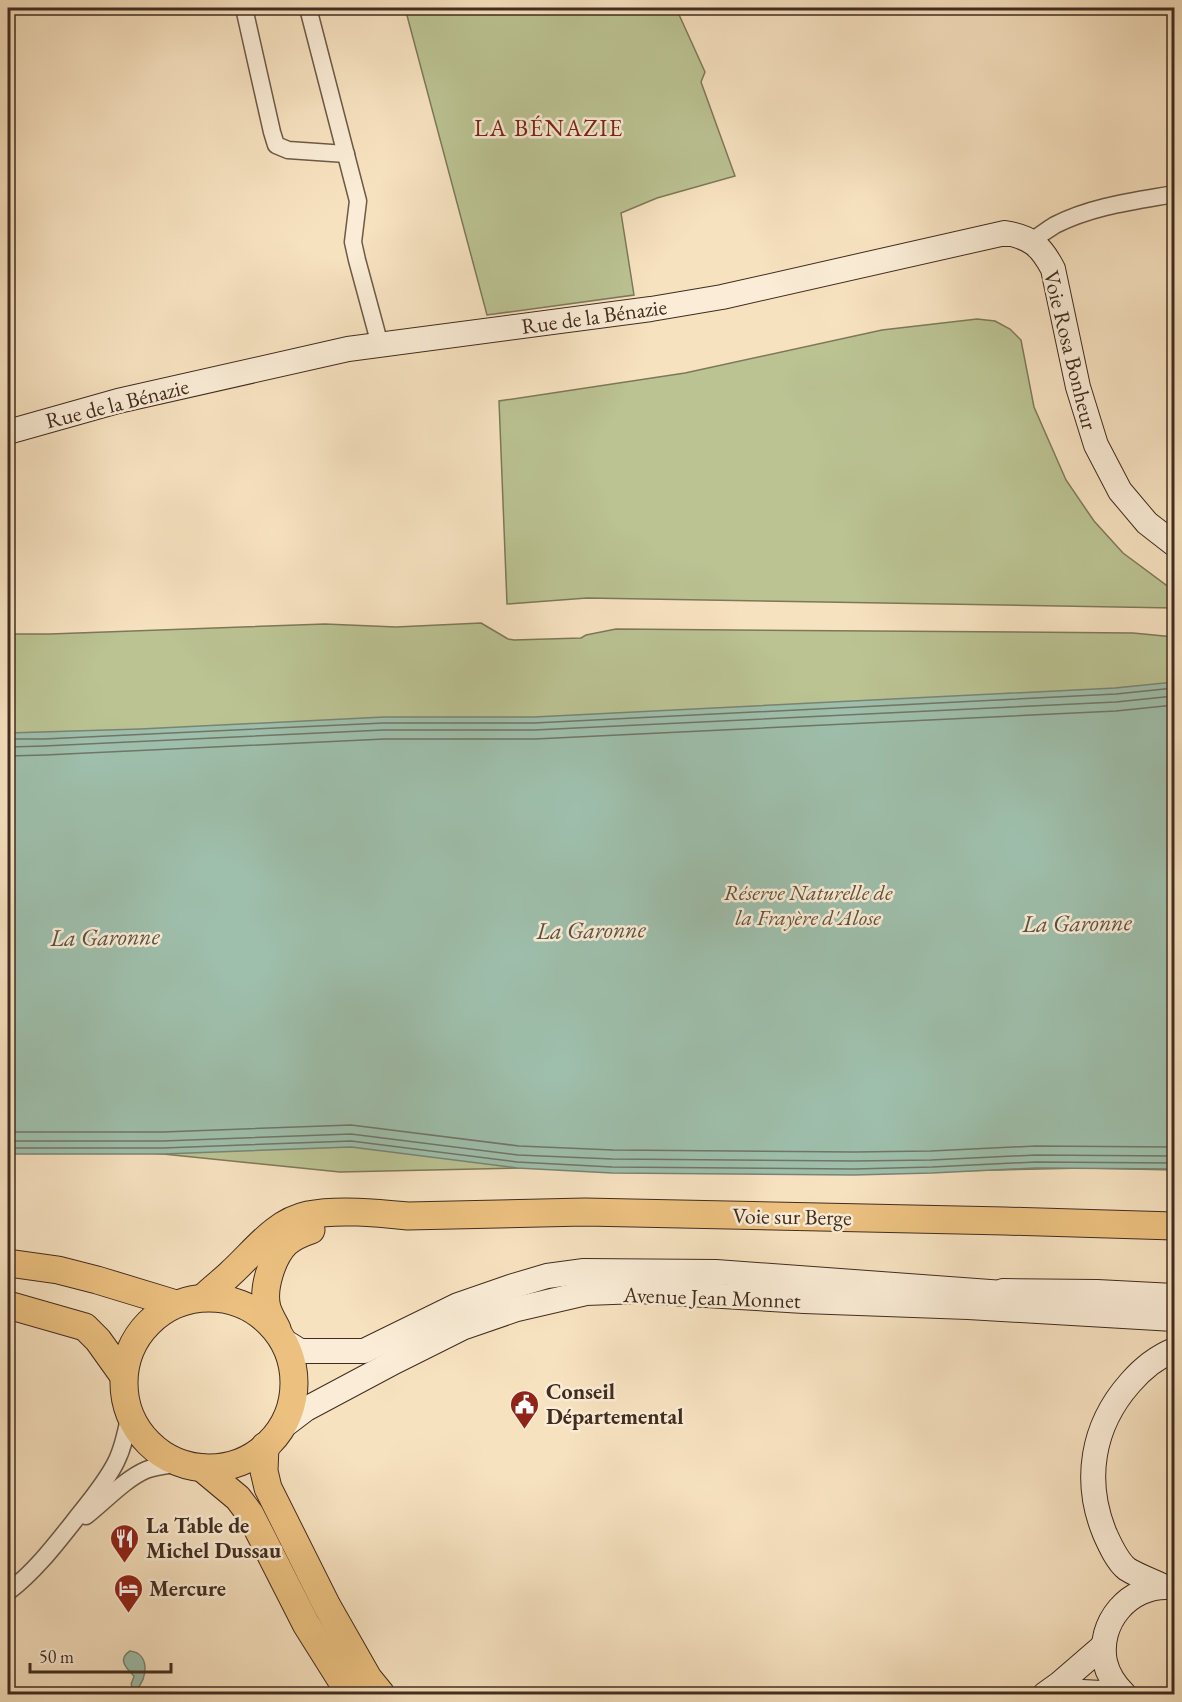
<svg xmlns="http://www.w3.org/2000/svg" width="1182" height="1702" font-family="'EB Garamond',serif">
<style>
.green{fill:#bbc393;stroke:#7e7859;stroke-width:1.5}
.water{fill:#9ebfac;stroke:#798474;stroke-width:1.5}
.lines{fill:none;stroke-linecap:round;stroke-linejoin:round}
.shore{stroke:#707666;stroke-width:1.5}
.street-casing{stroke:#6e5a47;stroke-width:19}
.secondary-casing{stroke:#412c1f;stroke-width:26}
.primary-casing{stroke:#412c1f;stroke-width:29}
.street{stroke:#faecd6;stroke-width:16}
.secondary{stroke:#faecd6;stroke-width:24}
.primary{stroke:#ecc180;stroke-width:27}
.labels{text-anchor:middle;stroke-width:5;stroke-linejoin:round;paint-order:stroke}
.street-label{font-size:22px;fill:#412c1f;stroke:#faecd6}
.park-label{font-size:22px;font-style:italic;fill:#60523c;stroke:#faecd6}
.poi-label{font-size:22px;font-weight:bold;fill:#412c1f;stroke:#faecd6;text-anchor:start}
.neighbourhood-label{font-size:24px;letter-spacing:1.5px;fill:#7a1f14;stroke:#faecd6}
.water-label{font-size:24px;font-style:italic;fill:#585142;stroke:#faecd6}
</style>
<rect width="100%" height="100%" fill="#f7e2c0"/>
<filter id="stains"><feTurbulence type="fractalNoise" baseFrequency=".00333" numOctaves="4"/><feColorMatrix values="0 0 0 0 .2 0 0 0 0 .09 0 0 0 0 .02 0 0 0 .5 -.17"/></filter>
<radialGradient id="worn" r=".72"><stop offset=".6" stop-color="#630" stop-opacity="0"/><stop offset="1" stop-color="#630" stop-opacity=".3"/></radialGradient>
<!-- green -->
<g class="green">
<polygon points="405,8 676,8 705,72 701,82 735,176 657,198 621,213 634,295 487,315"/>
<polygon points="977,319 995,321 1010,329 1021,340 1034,407 1066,480 1094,521 1123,553 1174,591 1174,608 587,598 507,604 499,401 685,373 882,330"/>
<polygon points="481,623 508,639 514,640 581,638 586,635 616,629 1133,633 1174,637 1174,1170 1085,1168 866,1173 562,1167 340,1172 163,1154 8,1143 8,634 50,634 325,624 396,627"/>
</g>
<!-- water -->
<g class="water">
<polygon points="1174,682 1174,1169 1036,1168 932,1173 854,1175 612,1173 517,1168 351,1147 163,1154 8,1154 8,733 140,729 384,717 534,717 1115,688"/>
<path d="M 130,1651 C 150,1653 148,1679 136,1690 L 133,1689 C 129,1683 133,1682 134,1676 C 126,1668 117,1659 130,1651 Z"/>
</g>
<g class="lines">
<!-- shore -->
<g class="shore">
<polyline points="8,739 44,739 384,723 534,723 1116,694 1174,688"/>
<polyline points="8,747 44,746 384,730 534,730 1116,702 1174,696"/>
<polyline points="8,756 45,755 384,739 535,739 1116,711 1174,705"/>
<polyline points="8,1132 163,1132 351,1125 519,1146 613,1150 854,1152 931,1151 1036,1146 1174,1147"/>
<polyline points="8,1141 163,1141 351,1134 518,1155 612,1159 854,1161 931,1160 1036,1155 1174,1156"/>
<polyline points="8,1148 163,1148 351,1141 517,1162 612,1167 854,1169 932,1167 1036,1162 1174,1163"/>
</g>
<defs>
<g id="street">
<polyline points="244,8 272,132 276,145 288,150 346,154"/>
<polyline points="308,8 358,201 353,242 357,260 380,345"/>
<path d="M 1031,241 C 1039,236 1047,230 1055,225 C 1092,206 1134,201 1174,194"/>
<path d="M 86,1516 C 104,1502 125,1479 146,1470 C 158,1465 172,1465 184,1463"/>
<path d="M 8,1592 C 37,1570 59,1540 82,1511 C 94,1496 107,1480 116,1462 C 123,1448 126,1433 129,1418"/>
</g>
<g id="secondary">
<path d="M 8,432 L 118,401 L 348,349 L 651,309 L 722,297 L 1005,233 C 1031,237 1041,246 1053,269 L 1078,387 L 1096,445 L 1120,491 L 1147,523 L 1174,544"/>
<polyline points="1003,1291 1097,1292 1174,1296"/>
<polyline points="284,1341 300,1351 364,1351 458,1305 510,1287 547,1276 584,1271 716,1272 1019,1294"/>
<polyline points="281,1428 306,1409 396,1361 462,1328 517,1309 586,1293 639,1291 804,1301 968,1307 1174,1319"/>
<path d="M 1165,1587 C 1153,1581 1138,1576 1127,1569 C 1117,1561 1110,1545 1105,1534 C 1083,1481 1092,1426 1130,1383 C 1142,1369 1157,1357 1174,1350"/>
<polyline points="1045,1694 1059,1684 1103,1646"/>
<polyline points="1074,1694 1082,1692 1122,1694"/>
<path d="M 1124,1694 C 1115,1685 1108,1675 1105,1662 C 1097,1623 1129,1585 1169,1587"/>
</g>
<g id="primary">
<polyline points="8,1263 58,1270 97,1280 176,1304"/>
<path d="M 204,1297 C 213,1288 223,1281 232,1272 C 255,1251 275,1222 308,1215 C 337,1209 378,1213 408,1216 L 585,1212 L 1005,1221 L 1174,1226"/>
<circle cx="209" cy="1383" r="85"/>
<polyline points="8,1305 85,1327 98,1340 123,1375"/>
<path d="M 277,1329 C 274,1323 269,1315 267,1308 C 262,1289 272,1257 286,1243 C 293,1237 302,1233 311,1230"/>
<polyline points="265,1446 264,1471 268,1488 327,1606 368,1678 381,1694"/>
<polyline points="202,1468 238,1498 250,1514 306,1624 350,1694"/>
</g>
</defs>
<!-- street casing -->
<use href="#street" class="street-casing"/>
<!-- secondary casing -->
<use href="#secondary" class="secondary-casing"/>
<!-- primary casing -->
<use href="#primary" class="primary-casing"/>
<!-- street -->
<use href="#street" class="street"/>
<!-- secondary -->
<use href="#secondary" class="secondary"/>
<!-- primary -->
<use href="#primary" class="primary"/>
</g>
<!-- icons -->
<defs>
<symbol id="civic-pin" viewBox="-11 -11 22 30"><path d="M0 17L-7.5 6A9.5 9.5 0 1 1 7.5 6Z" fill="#8f2418" stroke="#faecd6"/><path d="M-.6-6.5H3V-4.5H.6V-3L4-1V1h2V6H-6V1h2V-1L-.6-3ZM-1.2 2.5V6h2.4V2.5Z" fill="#fff"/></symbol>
<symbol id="restaurant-pin" viewBox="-11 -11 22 30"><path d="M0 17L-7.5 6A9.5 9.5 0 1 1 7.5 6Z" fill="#8f2418" stroke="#faecd6"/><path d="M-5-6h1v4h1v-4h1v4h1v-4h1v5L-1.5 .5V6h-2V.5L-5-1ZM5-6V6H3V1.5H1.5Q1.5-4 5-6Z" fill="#fff"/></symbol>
<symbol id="hotel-pin" viewBox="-11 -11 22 30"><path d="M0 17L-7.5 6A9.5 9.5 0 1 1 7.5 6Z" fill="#8f2418" stroke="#faecd6"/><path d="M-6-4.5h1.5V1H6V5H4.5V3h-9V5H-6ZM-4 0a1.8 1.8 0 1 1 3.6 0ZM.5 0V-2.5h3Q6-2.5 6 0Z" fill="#fff"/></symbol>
</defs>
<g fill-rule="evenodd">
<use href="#civic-pin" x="508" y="1388" width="33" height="45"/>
<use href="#restaurant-pin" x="108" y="1522" width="33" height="45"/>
<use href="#hotel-pin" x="112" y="1572" width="33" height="45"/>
</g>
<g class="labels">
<!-- street labels -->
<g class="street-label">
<text transform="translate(594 316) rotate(-8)" y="8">Rue de la Bénazie</text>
<text transform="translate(1071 350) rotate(76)" y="8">Voie Rosa Bonheur</text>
<text transform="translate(117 403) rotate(-14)" y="8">Rue de la Bénazie</text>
<text transform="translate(792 1216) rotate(1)" y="8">Voie sur Berge</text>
<text transform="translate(712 1297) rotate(2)" y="8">Avenue Jean Monnet</text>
</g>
<!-- park labels -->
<g class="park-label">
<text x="808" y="900">Réserve Naturelle de<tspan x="808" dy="25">la Frayère d'Alose</tspan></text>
</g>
<!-- poi labels -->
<g class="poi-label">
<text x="546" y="1399">Conseil<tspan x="546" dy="25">Départemental</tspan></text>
<text x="146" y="1533">La Table de<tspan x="146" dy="25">Michel Dussau</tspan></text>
<text x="149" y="1596">Mercure</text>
</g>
<!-- neighbourhood labels -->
<g class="neighbourhood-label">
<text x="549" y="136">LA BÉNAZIE</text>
</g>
<!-- water labels -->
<g class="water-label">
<text transform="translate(1077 923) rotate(-1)" y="8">La Garonne</text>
<text transform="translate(591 930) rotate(-1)" y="8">La Garonne</text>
<text transform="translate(105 937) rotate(-1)" y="8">La Garonne</text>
</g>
</g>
<!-- margin -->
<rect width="1182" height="1702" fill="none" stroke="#f7e2c0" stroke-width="30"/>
<rect x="9" y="9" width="1164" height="1684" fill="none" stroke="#412c1f" stroke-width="3"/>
<rect x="15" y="15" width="1152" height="1672" fill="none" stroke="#412c1f" stroke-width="1.5"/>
<!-- scale -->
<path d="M30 1663v9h141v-9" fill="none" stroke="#412c1f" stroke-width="3"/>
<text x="39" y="1663" font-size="18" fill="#412c1f" stroke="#faecd6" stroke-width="4.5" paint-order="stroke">50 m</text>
<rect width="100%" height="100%" filter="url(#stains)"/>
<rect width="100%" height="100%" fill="url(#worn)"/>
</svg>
